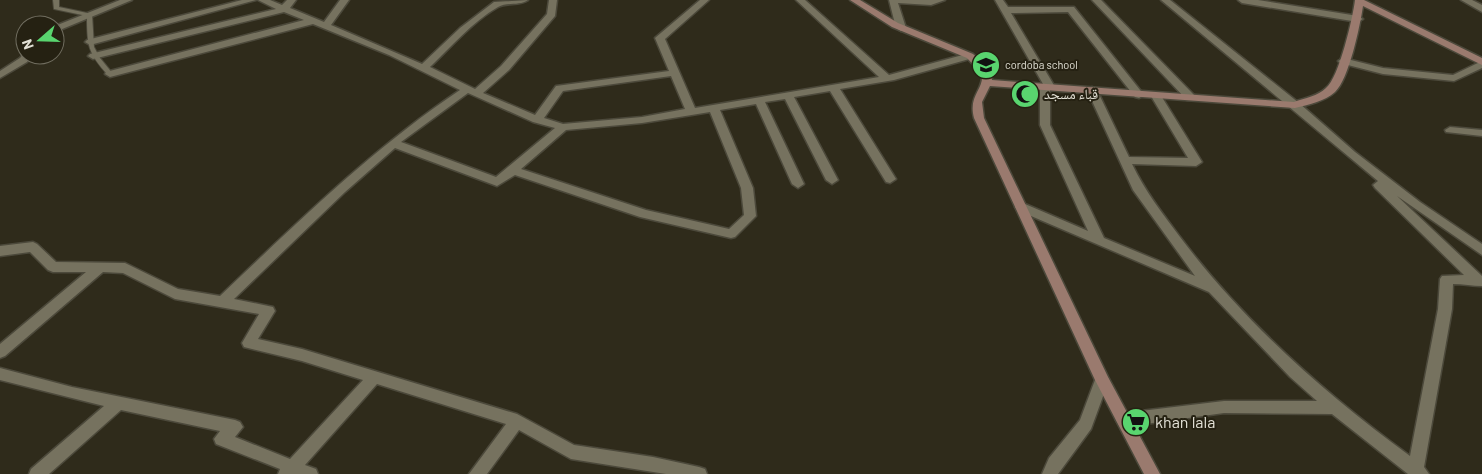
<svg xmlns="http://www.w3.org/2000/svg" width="1482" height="474" font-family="Barlow,'Noto Naskh Arabic',sans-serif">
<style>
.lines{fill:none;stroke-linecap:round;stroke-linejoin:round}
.lane-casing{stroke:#4c493b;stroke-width:2}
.street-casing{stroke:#4c493b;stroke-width:3}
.secondary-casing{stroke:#4c493b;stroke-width:3}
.lane{fill:#76725f;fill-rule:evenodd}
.street{fill:#76725f;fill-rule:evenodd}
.secondary{fill:#9a7a6e;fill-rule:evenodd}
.labels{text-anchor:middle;stroke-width:4;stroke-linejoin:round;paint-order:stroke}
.far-poi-label{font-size:11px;fill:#e3e1d6;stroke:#252112;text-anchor:start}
.poi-label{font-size:14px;fill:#e3e1d6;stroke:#252112;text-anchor:start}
.near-poi-label{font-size:16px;fill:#e3e1d6;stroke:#252112;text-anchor:start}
</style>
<rect width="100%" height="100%" fill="#2f2b1b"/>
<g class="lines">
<defs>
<path id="lane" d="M 53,0 L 59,0 L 59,7 L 92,14 L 94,47 L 100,58 L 113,74 L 112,75 L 108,75 C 88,53 87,46 87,16 L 54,9 Z"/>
<g id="street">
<polygon points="120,0 132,0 55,32 55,26"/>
<polygon points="242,0 256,0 90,45 85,42 87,40"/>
<path d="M 258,0 L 270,0 L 282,5 L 287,0 L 296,0 L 290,8 L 324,22 L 340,0 L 349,0 L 331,25 L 422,64 L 460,28 L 494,2 L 528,0 C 520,6 507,2 498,7 C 472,22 451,47 430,67 L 475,89 L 501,66 L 547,14 L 549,0 L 557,0 L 555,16 L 509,70 L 483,93 L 535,115 L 556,86 L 669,71 L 655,38 L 700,0 L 709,0 L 665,39 L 695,108 L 879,77 L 796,0 L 805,0 L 889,75 L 970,53 L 975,56 L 973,58 L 894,80 L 840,89 L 896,179 L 890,183 L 886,182 L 830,91 L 794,97 L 838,180 L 832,184 L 826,180 L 785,99 L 765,102 L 804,184 L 798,188 L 792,184 L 756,104 L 720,110 L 753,188 L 756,216 L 735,237 L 731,238 L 640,217 L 515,175 L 497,186 L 395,148 L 345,192 L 234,299 L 273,307 L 275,311 L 258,339 L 302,349 L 517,414 L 574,445 L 653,457 L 699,467 L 705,469 L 707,474 L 666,474 L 571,459 L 519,430 L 487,474 L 469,474 L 506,424 L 377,384 L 305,465 L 316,469 L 318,474 L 278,474 L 280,469 L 216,444 L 214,439 L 220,431 L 121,410 L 49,474 L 29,474 L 31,469 L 104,406 L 0,380 L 0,368 L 72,387 L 235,420 L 240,422 L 243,427 L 235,437 L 290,459 L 363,380 L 302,361 L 244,347 L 242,343 L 259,314 L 175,299 L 123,273 L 103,272 L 5,356 L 0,358 L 0,344 L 86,272 L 53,272 L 48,270 L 30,252 L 0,256 L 0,246 L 33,242 L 37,244 L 56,262 L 125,263 L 178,289 L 220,296 C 297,223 372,149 460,90 L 389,55 L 313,24 L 110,77 L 105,74 L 106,72 L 304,20 L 284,12 L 93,59 L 88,56 L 90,54 L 276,9 ZM 671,76 L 685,109 L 642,117 L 563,124 L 544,118 L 563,91 ZM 468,93 L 533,122 L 555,128 L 496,177 L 401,142 ZM 710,112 L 741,188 L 744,215 L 729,229 L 646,210 L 521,169 L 566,130 L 642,123 Z"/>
<polygon points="889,0 945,0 931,5 898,3 906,28 901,31 896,28"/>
<path d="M 995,0 L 1003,0 L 1008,7 L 1074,7 L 1144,95 L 1139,98 L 1135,97 L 1068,12 L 1011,13 L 1055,87 L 1050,90 L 1050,125 L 1104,238 L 1195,276 L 1133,190 L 1087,90 L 1092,87 L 1097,90 L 1129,157 L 1188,158 L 1151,96 L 1152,94 L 1160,94 L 1202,162 L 1196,166 L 1132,164 C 1145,191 1162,213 1180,237 C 1244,322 1324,393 1410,456 L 1438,309 L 1440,279 L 1442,276 L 1464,275 L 1375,188 L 1373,185 L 1378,181 L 1161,0 L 1170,0 L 1299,103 L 1355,152 L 1420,202 L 1482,244 L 1482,255 L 1397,196 L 1482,276 L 1482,286 C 1473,286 1463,284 1453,284 L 1452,309 L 1424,467 L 1429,474 L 1408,474 L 1332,414 L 1224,413 L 1124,427 L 1119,425 L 1116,420 L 1119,415 L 1124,413 L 1224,401 L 1317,401 L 1290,377 L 1209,292 L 1017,210 L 1015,207 L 1017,204 L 1025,204 L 1088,231 L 1040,125 L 1040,87 L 1043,84 Z"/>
<polygon points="1092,0 1101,0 1195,96 1195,100 1187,100"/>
<polygon points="1238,0 1258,0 1358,16 1363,19 1358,22 1242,3"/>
<polygon points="1461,0 1472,0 1482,5 1482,12"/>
<polygon points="25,52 25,55 31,55 27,62 0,78 0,71 20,58"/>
<polygon points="1343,58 1383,68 1453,75 1482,61 1482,68 1454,81 1383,74 1340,63 1338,61"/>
<polygon points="1450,127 1482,130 1482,136 1446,132 1445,130"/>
<polygon points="1102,374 1107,376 1109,380 1091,429 1058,474 1042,474 1049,458 1080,420 1095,380 1097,376"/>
</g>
<path id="secondary" d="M 850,0 L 860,0 L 898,23 L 973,54 L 991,71 L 992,80 L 1294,102 C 1305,98 1318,96 1326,88 C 1339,78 1353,17 1355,0 L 1364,0 L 1482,58 L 1482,65 L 1363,6 C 1360,26 1349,79 1335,92 C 1325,101 1308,105 1295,108 L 990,86 L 982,102 L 984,118 L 1108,377 L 1160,474 L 1144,474 L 1095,380 L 974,118 C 968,95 984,90 982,74 L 967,58 L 892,27 Z"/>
</defs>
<!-- lane casing -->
<use href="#lane" class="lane-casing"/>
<!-- street casing -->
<use href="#street" class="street-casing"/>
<!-- secondary casing -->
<use href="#secondary" class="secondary-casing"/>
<!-- lane -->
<use href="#lane" class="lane"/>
<!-- street -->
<use href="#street" class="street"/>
<!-- secondary -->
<use href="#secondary" class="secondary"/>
</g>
<!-- icons -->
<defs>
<symbol id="school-disc" viewBox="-11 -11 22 22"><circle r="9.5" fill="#59d56f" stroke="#252112"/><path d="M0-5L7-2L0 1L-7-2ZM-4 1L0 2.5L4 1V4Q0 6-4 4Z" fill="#111"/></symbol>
<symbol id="mosque-disc" viewBox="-11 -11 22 22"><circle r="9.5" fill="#59d56f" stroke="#252112"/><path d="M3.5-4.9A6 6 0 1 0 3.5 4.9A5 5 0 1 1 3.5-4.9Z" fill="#111"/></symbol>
<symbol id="supermarket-disc" viewBox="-11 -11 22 22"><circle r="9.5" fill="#59d56f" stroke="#252112"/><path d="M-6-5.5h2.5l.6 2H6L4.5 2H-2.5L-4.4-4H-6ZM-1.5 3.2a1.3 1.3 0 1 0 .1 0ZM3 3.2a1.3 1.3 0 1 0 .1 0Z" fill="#111"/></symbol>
</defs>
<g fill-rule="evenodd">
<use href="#school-disc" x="970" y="49" width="32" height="32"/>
<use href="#mosque-disc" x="1009" y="78" width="32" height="32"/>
<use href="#supermarket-disc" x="1120" y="406" width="32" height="32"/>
</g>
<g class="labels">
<!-- far-poi labels -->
<g class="far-poi-label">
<text x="1005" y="69">cordoba school</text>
</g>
<!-- poi labels -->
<g class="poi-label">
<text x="1044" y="99">قباء مسجد</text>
</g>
<!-- near-poi labels -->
<g class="near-poi-label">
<text x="1155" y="428">khan lala</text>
</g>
</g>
<!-- north arrow -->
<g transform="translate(40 40) rotate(250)"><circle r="24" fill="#252112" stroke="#716e60"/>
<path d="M0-4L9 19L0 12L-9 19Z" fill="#59d56f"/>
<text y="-8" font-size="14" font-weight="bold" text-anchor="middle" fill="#e3e1d6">N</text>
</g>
</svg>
